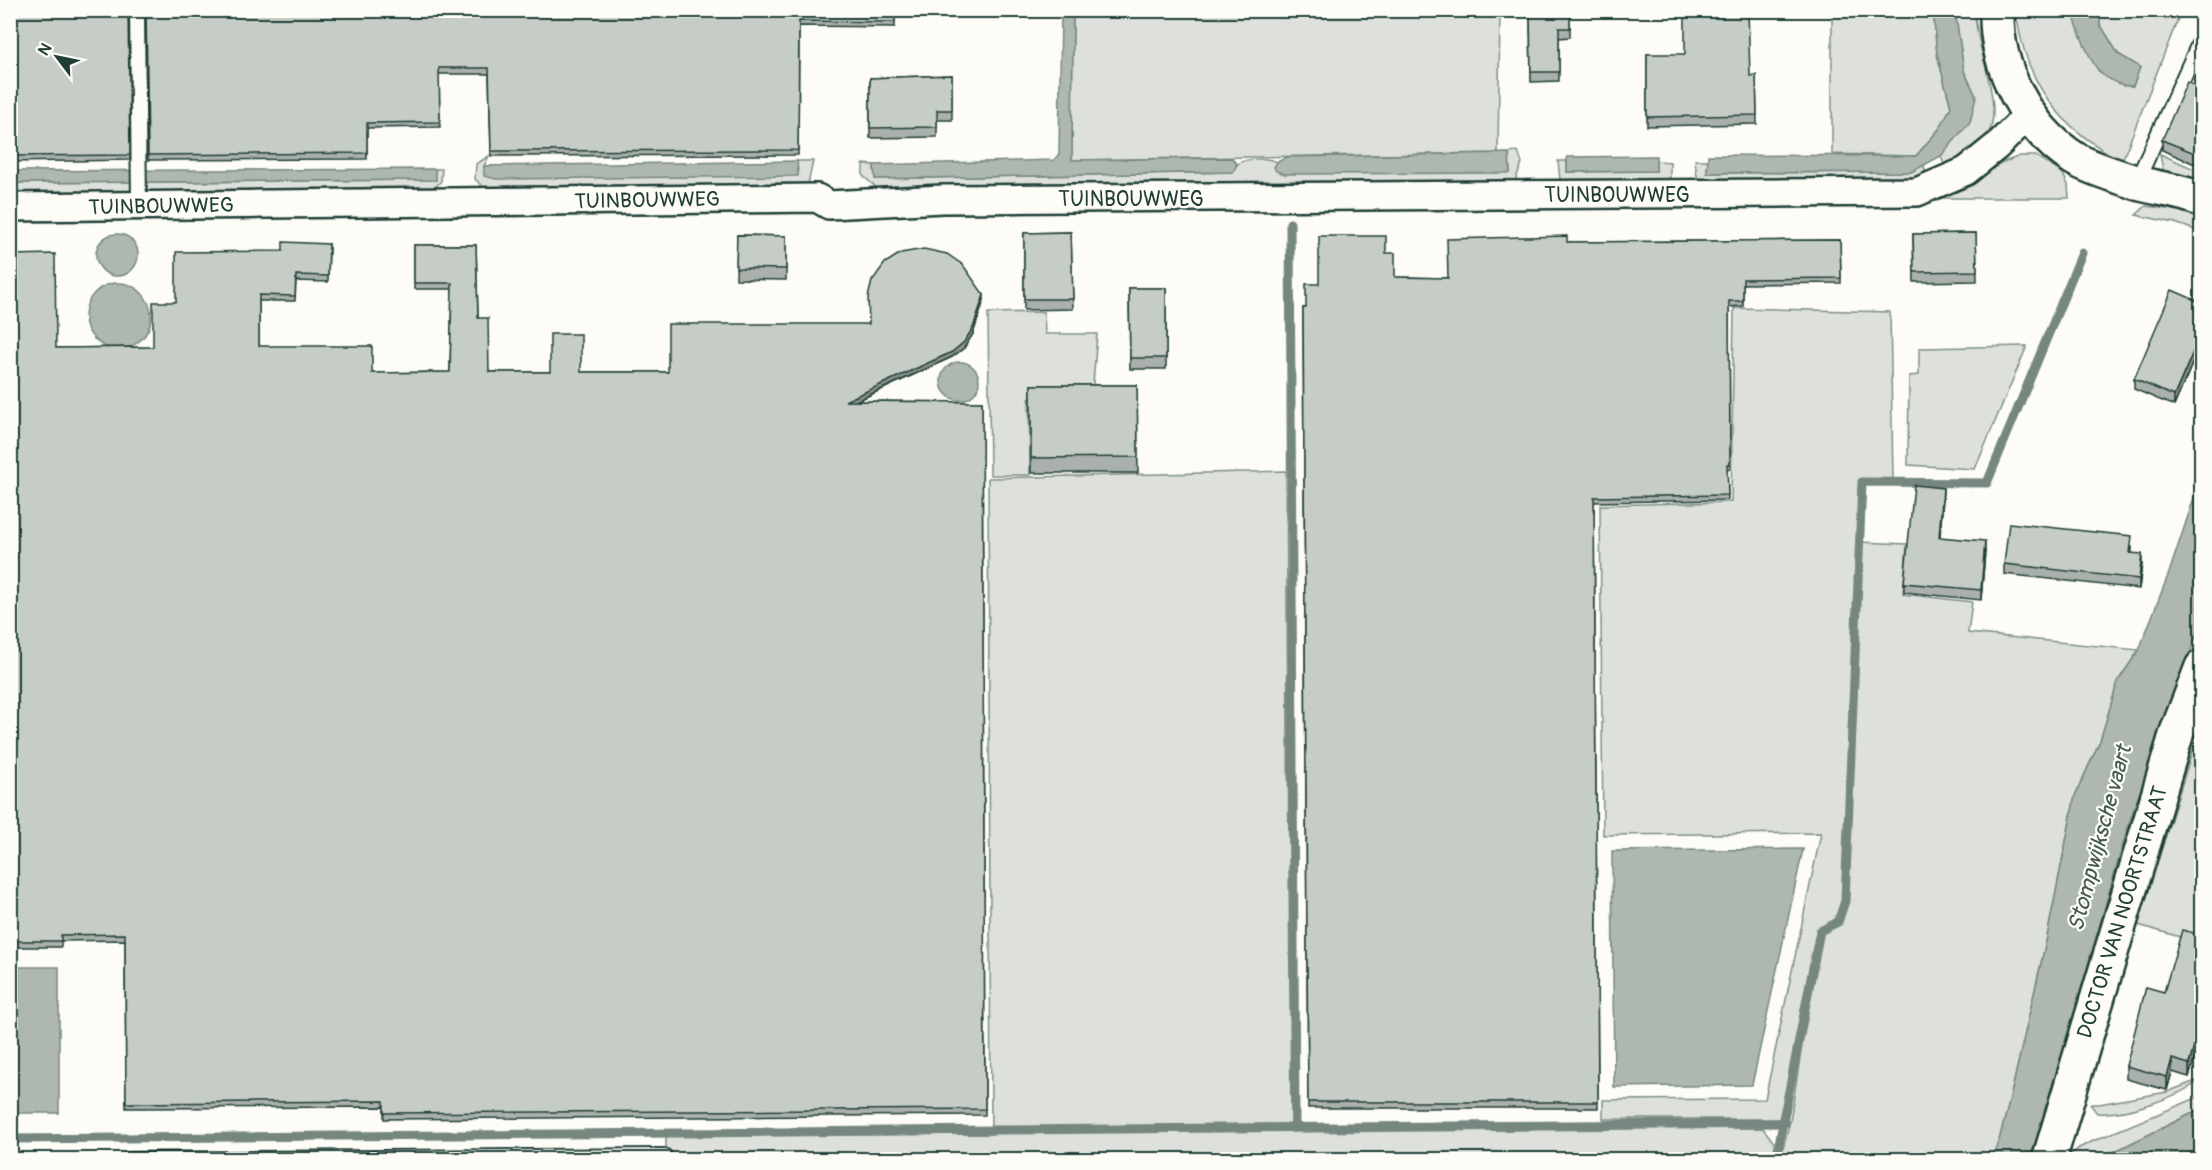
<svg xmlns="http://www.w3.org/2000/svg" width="2212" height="1170" font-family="Pangolin,sans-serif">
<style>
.green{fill:#dde0db;stroke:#7e8e88;stroke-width:1.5}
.water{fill:#aeb8b1;stroke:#75877f;stroke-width:1.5}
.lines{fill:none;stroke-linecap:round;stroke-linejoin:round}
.stream{stroke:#75877f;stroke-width:9}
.lane-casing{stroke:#1f3d34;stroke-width:18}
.street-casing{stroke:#1f3d34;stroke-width:32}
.secondary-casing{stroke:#1f3d34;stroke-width:38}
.lane{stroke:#fdfcf7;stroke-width:14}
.street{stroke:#fdfcf7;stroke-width:27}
.secondary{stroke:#fdfcf7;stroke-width:33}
.wall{fill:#aab0ab;stroke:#1f3d34;stroke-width:1.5}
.shaded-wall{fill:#8b908b;stroke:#1f3d34;stroke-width:1.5}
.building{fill:#c6cdc7;stroke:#1f3d34;stroke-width:1.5}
.labels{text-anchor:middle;stroke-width:4.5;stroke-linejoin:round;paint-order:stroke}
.street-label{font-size:21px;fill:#1f3d34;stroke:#fdfcf7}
.water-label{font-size:22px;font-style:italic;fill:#435c53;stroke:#fdfcf7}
</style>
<rect width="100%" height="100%" fill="#fdfcf7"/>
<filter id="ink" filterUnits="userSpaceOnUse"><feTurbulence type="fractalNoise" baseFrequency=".0167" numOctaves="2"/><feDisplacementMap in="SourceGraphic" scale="12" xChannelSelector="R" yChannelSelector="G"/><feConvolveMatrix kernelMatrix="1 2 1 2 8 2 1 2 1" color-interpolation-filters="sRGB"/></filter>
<g filter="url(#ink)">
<!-- green -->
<g class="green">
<polygon points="1073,11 1500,11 1498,153 1072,160"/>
<polygon points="1832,11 1933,11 1937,54 1951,107 1940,128 1916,156 1832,154"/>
<path d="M 1955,11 L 1975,11 C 1974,47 2007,107 1986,138 C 1979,148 1957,161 1946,170 L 1941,156 L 1970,122 L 1976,96 L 1964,71 Z"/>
<path d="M 2016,11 L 2073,11 L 2074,16 L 2123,86 L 2133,86 L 2140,67 L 2118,54 L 2100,24 L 2099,11 L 2181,11 L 2122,161 C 2058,127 2025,83 2016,11 Z"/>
<path d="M 1518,152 L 1522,163 L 1514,184 L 878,189 L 863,176 L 863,164 L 874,165 L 875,179 L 1233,172 C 1234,170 1236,165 1238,164 C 1246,157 1269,158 1278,162 L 1510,172 L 1509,153 Z"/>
<polygon points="2160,154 2201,172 2201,187 2164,176"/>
<polygon points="489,156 484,166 798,175 797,161 813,161 807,189 488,192 475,179 476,164"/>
<polygon points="2020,156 2036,156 2063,174 2068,185 2069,198 1933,198 1988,168"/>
<polygon points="1695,160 1708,160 1707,173 1911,172 1924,165 1926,176 1915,180 1701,182 1697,177"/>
<polygon points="1558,161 1567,161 1567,172 1656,171 1656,161 1670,162 1670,178 1664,184 1571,183 1560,180"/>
<polygon points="435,169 442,169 441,181 429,194 11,196 10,183 436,180"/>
<polygon points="2146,206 2181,211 2201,218 2201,232 2175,223 2136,215"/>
<polygon points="1734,308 1890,312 1893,479 1862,482 1860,542 1907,544 1903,594 1972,602 1968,633 2139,650 2118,681 2100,741 2075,796 2047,937 2009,1103 1997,1148 1991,1159 666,1160 666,1136 991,1134 988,478 1286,471 1291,1132 1763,1128 1778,1148 1783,1148 1790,1121 1818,945 1779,1119 1603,1119 1603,1100 1765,1099 1821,833 1603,835 1600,505 1731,502"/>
<polygon points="1044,312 1045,334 1097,334 1092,397 1029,399 1030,475 990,475 988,313"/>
<polygon points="2027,346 1975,469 1908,465 1909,376 1919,375 1919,348"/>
<polygon points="2201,723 2201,943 2138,925"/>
<path d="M 2201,1079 C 2180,1097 2126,1115 2097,1113 L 2090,1104 L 2099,1104 L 2167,1092 Z"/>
<polygon points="2201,1096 2201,1109 2099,1159 2064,1160 2079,1148 2093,1141"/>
</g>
<!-- water -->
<g class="water">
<polygon points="1061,11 1073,11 1072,160 1231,158 1237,164 1233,172 875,179 874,165 1054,160 1059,154"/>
<polygon points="1933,11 1955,11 1964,71 1976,96 1970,122 1941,156 1911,172 1707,173 1708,155 1916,156 1940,128 1951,107 1937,54"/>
<path d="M 2073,11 L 2099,11 L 2100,24 L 2118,54 L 2140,67 L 2133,86 C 2122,86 2112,82 2103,75 C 2092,68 2075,24 2073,11 Z"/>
<polygon points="1509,153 1510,173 1285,174 1276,171 1274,167 1277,162 1287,157"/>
<polygon points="1656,156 1656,171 1567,172 1567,157"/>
<polygon points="797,161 798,176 496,179 484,176 484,166"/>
<polygon points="435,169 436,180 11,183 10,171"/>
<circle cx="117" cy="255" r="21"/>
<circle cx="118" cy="316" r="33"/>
<circle cx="960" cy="381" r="19"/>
<polygon points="2201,477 2201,623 2130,820 2032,1159 1991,1160 1997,1148 2009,1103 2047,937 2075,796 2100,741 2118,681 2139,650 2169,573"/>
<polygon points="1803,849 1752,1085 1614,1087 1612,851"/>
<rect x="11" y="967" width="48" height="146"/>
<polygon points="2201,1109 2201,1159 2099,1159"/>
</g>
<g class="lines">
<!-- stream -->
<g class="stream">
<polyline points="1290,223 1295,1126"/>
<polyline points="10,1139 1785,1123"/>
<polyline points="1778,1149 1820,931 1838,922 1845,901 1862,482 1987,483 2082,253"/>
</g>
<defs>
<g id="lane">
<polyline points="137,10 139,206"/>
<polyline points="2136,183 2202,37"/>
<polyline points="128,1160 664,1156"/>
</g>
<polyline id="street" points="10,207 817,198 829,205 942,199 1917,192 1966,171 1997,146 2029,114"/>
<g id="secondary">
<path d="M 1997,10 C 1995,67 2027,129 2075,159 C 2090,168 2117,176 2135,182 C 2156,189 2181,190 2202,200"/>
<polyline points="2049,1160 2177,732 2202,667"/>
</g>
</defs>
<!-- lane casing -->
<use href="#lane" class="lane-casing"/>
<!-- street casing -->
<use href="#street" class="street-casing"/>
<!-- secondary casing -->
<use href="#secondary" class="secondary-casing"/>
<!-- lane -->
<use href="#lane" class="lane"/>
<!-- street -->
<use href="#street" class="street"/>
<!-- secondary -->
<use href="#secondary" class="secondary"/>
</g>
<!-- wall -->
<g class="wall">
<polygon points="10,10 128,10 130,160 10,162"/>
<polygon points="146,10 895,10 895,27 799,26 798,155 491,156 489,74 439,74 440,127 367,128 367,159 148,160"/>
<polygon points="1570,10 1570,37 1559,38 1559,81 1531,82 1530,15 1544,15"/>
<polygon points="1647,54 1750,76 1756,75 1757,124 1647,126"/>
<polygon points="952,75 952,120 937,120 937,137 870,138 870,78"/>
<polygon points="2202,90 2202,167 2162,150 2162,140"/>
<polygon points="1071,232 1073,309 1024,310 1024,233"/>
<polygon points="1976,233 1977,281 1914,282 1913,234"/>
<polygon points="737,235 786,236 786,280 736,279"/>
<polygon points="1840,240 1841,283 1743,284 1743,306 1729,307 1730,469 1727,470 1728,500 1594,502 1598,1108 1308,1108 1303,308 1306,308 1319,284 1386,253 1395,277 1448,278 1567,242"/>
<polygon points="329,244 328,282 296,281 295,301 259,301 259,346 372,373 450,372 452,289 414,289 414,245 476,245 478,318 489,372 668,372 869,324 984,300 973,334 964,348 952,357 857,401 982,402 985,1115 384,1119 384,1107 126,1108 125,940 61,941 61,947 10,947 10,255 56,348 153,347 176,302 283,251"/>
<polygon points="1129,288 1166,288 1166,369 1130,369"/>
<polygon points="2202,303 2202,341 2174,406 2134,389 2134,379"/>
<polygon points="1031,385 1137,385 1138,473 1031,473"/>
<polygon points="1943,498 1940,537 1985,551 1981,600 1904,592 1904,583"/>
<polygon points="2132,547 2132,553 2142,564 2139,589 2004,574 2004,564"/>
<polygon points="2202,935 2202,1033 2189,1077 2172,1072 2167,1090 2126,1079 2126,1066 2164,992"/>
</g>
<!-- shaded-wall -->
<g class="shaded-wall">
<polygon points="984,295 984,300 973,334 964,348 952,357 845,406 845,401"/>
<polygon points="2202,331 2202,341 2174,406 2174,396"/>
<polygon points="1943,488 1943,498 1939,547 1939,537"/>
<polygon points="1985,541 1985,551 1981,600 1981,590"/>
<polygon points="2142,554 2142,564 2139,589 2139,579"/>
<polygon points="2202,1019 2202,1033 2189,1077 2189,1064"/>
<polygon points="2172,1059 2172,1072 2167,1090 2167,1077"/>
</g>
<!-- building -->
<g class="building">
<polygon points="10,10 128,10 130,155 10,156"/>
<polygon points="146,10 895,10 895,22 799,21 798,150 491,151 489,68 439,68 440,122 367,123 367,153 148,155"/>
<polygon points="1544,10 1570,10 1570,28 1559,28 1559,72 1531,72 1530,15 1544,15"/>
<polygon points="1685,10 1748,10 1750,76 1756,75 1757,115 1647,117 1647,54 1685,54"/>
<polygon points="952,75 952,110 937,110 937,127 870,128 870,78"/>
<polygon points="2187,82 2202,90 2202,156 2162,140"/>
<polygon points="1071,232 1073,299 1024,299 1024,233"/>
<polygon points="1976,233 1977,271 1914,272 1913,234"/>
<polygon points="737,235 786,236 786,269 736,268"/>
<polygon points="1319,236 1386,236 1386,253 1395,253 1395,277 1448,278 1447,239 1567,236 1567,242 1840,240 1841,278 1743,279 1743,301 1729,301 1730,464 1727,464 1728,495 1594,497 1598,1102 1308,1102 1303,308 1306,308 1306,284 1319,284"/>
<polygon points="283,242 329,244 328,276 296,275 295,296 259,295 259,346 372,346 372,373 450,372 452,283 414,283 414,245 476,245 478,318 488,318 489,372 550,372 550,334 581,334 581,372 668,372 668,324 869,324 868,297 872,281 885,263 901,253 924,249 947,254 963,265 984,295 973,328 964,342 952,352 845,401 982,402 985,1109 384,1113 384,1101 126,1103 125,934 61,935 61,941 10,941 10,255 55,254 56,348 153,347 153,302 176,302 176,252 283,251"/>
<polygon points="1129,288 1166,288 1166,358 1130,358"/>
<polygon points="2172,290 2202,303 2202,331 2174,396 2134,379"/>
<polygon points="1031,385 1137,385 1138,457 1031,458"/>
<polygon points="1914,485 1943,488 1939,537 1985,541 1981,590 1904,583"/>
<polygon points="2009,523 2132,536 2130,553 2142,554 2139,579 2004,564"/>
<polygon points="2182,930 2202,935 2202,1019 2189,1064 2172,1059 2167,1077 2126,1066 2146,987 2164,992"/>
<polygon points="579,1159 579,1160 513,1160"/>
</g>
</g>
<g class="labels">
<!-- street labels -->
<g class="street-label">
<text x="1617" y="202">TUINBOUWWEG</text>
<text x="1131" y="206">TUINBOUWWEG</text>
<text transform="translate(647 200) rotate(-1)" y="7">TUINBOUWWEG</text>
<text transform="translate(161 206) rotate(-1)" y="7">TUINBOUWWEG</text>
<text transform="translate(2122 912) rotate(-73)" y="7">DOCTOR VAN NOORTSTRAAT</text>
</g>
<!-- water labels -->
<g class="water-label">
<text transform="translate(2099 838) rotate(-75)" y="8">Stompwijksche vaart</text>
</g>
</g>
<!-- margin -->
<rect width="2212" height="1170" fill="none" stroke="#fdfcf7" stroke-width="36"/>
<rect x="18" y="18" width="2176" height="1134" fill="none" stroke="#1f3d34" stroke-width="2" filter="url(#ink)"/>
<!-- north arrow -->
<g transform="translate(57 57) rotate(302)" stroke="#fdfcf7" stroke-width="4.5" paint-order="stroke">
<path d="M0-4.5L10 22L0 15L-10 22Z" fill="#1f3d34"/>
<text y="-9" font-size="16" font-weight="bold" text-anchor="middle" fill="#1f3d34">N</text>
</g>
</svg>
